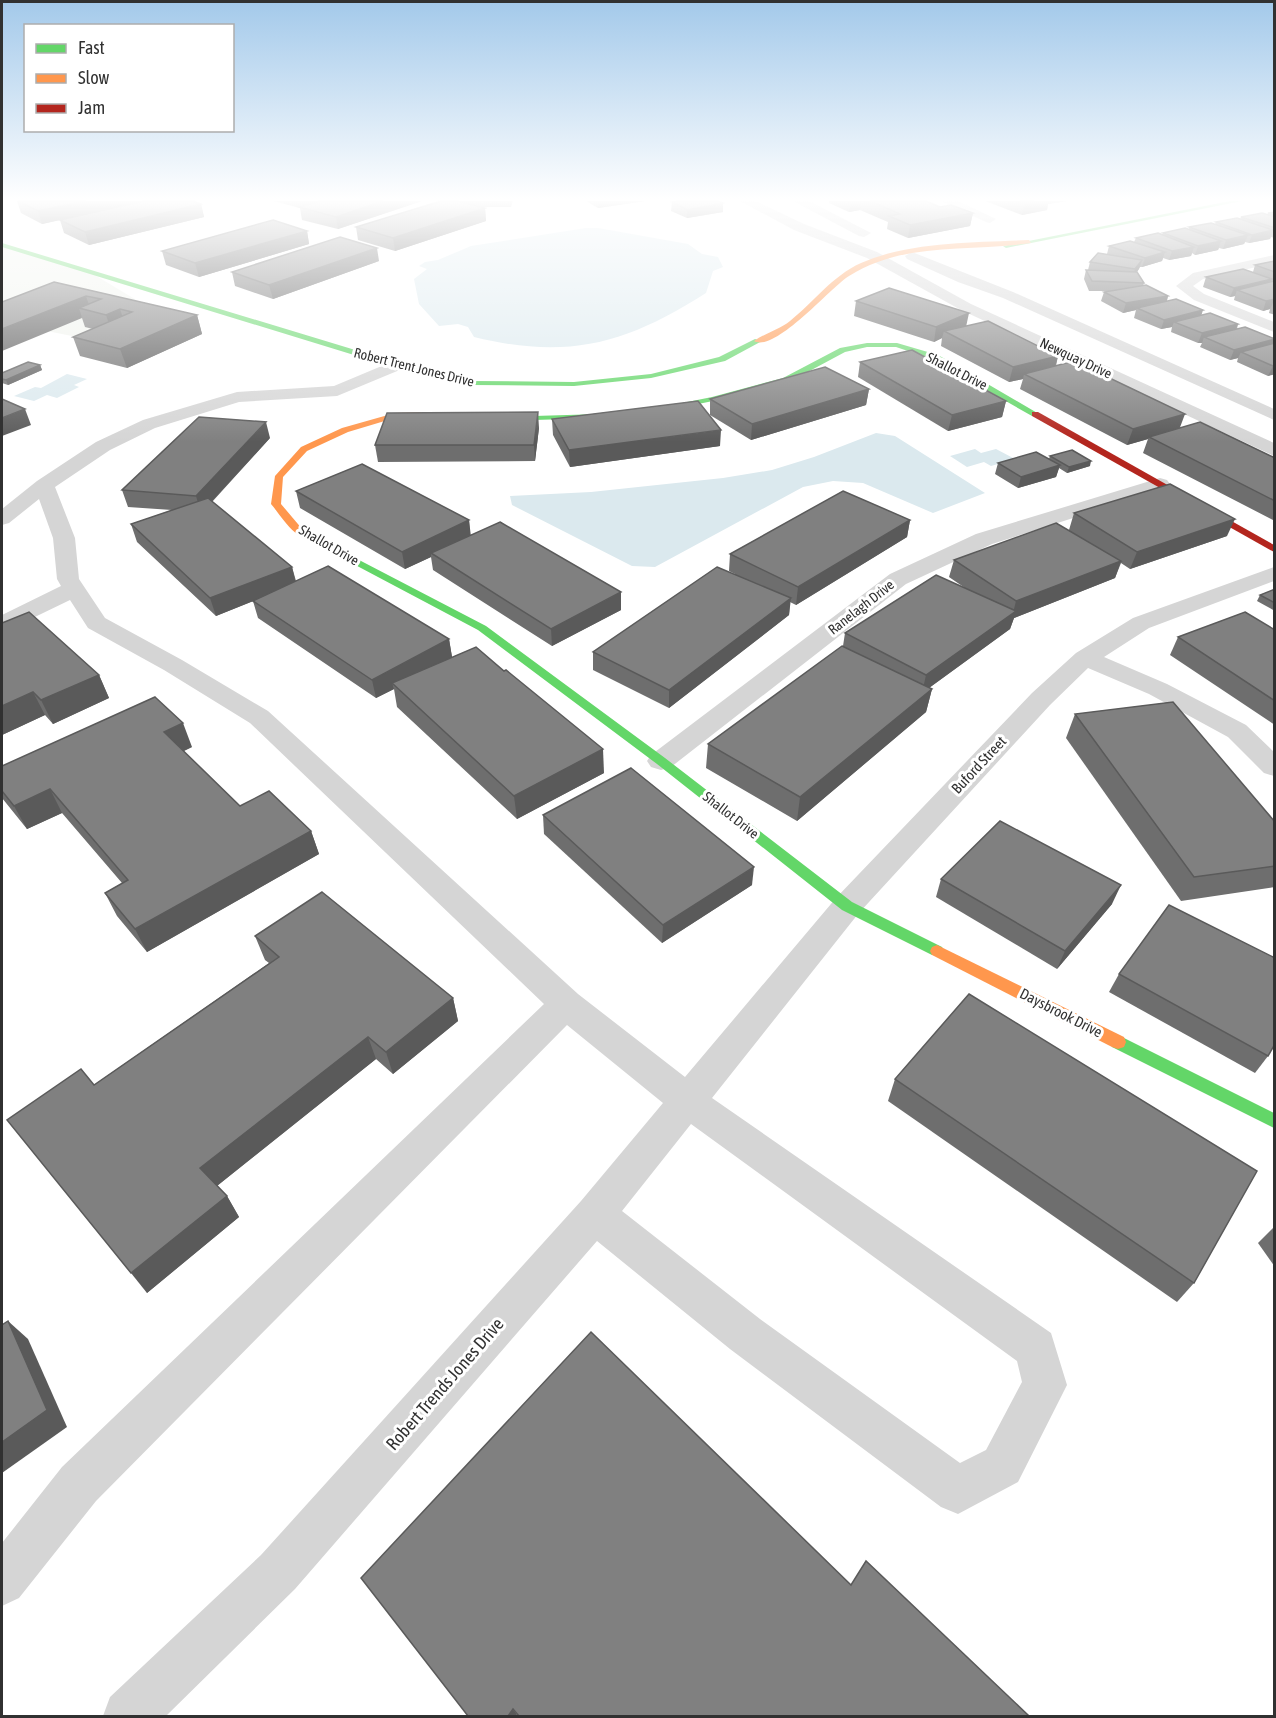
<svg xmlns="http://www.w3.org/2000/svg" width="1276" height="1718" font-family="'Asap Condensed',sans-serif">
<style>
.green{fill:#f0f3ed}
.water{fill:#dbe9ee}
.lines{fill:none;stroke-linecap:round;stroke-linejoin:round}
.street{fill:#d5d5d5;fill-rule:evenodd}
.fast{fill:#63d668;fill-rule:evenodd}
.slow{fill:#ff974d;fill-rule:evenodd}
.jam{fill:#b3261e;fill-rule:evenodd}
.wall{fill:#6e6e6e}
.shaded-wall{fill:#5a5a5a}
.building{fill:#808080;stroke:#5a5a5a;stroke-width:1.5}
.labels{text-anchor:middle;stroke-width:6;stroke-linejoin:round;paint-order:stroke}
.far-street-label{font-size:14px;fill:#313131;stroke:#fff}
.street-label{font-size:15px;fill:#313131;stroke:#fff}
.near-street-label{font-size:18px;fill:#313131;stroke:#fff}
</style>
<rect width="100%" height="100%" fill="#fff"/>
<!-- green -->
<polygon class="green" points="2,245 93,274 148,307 77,337 2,322"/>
<!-- water -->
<g class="water">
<path d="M 586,228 L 598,228 L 688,244 L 702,254 L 718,257 L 723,267 L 713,271 L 706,293 C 626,344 568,360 474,337 L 468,327 L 458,324 L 439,326 L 419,304 L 414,279 L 427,269 L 419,266 L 425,262 L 438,260 L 471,246 Z"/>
<polygon points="67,374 87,379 74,385 79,387 57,398 47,395 34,401 14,396 35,387 41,388"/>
<polygon points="876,433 895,436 985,493 933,513 863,483 833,481 803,487 655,567 632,566 512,505 510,496 591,492 723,478 772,470 814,457"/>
<polygon points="975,449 981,453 996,449 1015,459 991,466 984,462 967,467 950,456"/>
</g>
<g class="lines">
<!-- street -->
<g class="street">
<polygon points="740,201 756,201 804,224 877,252 971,304 1274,443 1274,456 961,310 867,258 794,230"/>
<polygon points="793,201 809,201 871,233 864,237 859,236"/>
<polygon points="941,201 958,201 996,219 990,223 986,222"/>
<polygon points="912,252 1013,292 1274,409 1274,420 1003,298 958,282 907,259 905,256"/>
<polygon points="1274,255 1274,263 1203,279 1193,286 1204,294 1274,322 1274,332 1194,300 1176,286 1193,273"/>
<path d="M 396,360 L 402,361 L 404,365 L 402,369 L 337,396 L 239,402 L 155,428 L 110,450 L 55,487 L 75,538 L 79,579 L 105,618 L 182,660 L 268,711 L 578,994 L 685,1077 L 836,898 L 1032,693 L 1076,653 L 1133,618 L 1274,567 L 1274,581 L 1149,628 L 1104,657 L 1167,684 L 1246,725 L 1274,752 L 1274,776 L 1264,773 L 1228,737 L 1149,694 L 1088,668 L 1050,705 L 858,914 L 712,1098 L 1051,1333 L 1067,1385 L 1018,1482 L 958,1514 L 941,1507 L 730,1349 L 597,1241 L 295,1589 L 166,1716 L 103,1716 L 110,1697 L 261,1555 L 581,1201 L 663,1103 L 567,1025 L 96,1501 L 19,1598 L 2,1606 L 2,1543 L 62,1467 L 544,1004 L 250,723 L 164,670 L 88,628 L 70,600 L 10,629 L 2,631 L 2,615 L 61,586 L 57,579 L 53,538 L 39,499 L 9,523 L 2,525 L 2,509 L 37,481 L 96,442 L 143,420 L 237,392 L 334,386 ZM 691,1124 L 1017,1361 L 1022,1382 L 986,1450 L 960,1463 L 760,1319 L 622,1211 Z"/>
<polygon points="1160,478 1167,480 1170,484 1167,488 992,544 906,584 671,767 661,770 651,767 647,761 651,755 890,574 976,534"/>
</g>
<!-- fast -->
<g class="fast">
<polygon points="1230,201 1242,201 1006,248 1003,246"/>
<polygon points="2,243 398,363 472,381 574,382 651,374 719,357 755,339 762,341 725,361 651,378 574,386 472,385 393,367 2,247"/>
<polygon points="867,343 897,343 938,355 1039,414 1032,416 932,359 896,347 867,347 845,352 789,382 713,401 633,417 534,420 495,417 491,415 495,413 534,416 633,413 712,397 783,378 840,348"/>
<polygon points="313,536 486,626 665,758 852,902 942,947 944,951 942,955 932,955 842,910 657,764 478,630 310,541 310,537"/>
<polygon points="1118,1035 1274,1113 1274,1128 1112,1047 1110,1042 1112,1037"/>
</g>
<!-- slow -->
<g class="slow">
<path d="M 1029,240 L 1031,243 C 970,252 904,241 849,276 C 831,287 775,353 754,341 C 765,333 779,330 790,321 C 814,302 832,276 861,263 C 912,241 974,243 1029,240 Z"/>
<path d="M 428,412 L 431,412 L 431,416 L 398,417 L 348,432 L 307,451 L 283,477 L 281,504 L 303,530 L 316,537 L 316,541 C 297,543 282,517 271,504 L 275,476 L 301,447 L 342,428 L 395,413 Z"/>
<polygon points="937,945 1124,1037 1126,1042 1124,1047 1118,1049 1112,1047 932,955 930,951 932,947"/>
</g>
<!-- jam -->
<polygon class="jam" points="1032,412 1038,412 1274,545 1274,552 1032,416"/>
</g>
<!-- wall -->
<g class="wall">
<polygon points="17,201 193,201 201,204 204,217 89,245 64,233 60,220 85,214 42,224 21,213"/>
<polygon points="273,201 422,201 338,229 302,220 300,208"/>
<polygon points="441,201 513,201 511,207 482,207 485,208 486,221 395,251 358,240 356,227"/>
<polygon points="586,201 645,201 598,208"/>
<polygon points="673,201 718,201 723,203 723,212 687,218 671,211 672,202"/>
<polygon points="829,201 926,201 940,207 973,213 970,226 908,238 887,229 888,222 860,210 849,212 829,203"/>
<polygon points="985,201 1067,201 1048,204 1047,210 1022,215"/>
<polygon points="1275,212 1275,238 1271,237 1270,239 1249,243 1245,242 1244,244 1223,249 1219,248 1218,250 1195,255 1192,253 1191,256 1169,260 1163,258 1162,261 1142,267 1140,267 1137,272 1144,283 1143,286 1168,296 1167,301 1201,315 1238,324 1237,329 1275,339 1275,374 1268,376 1237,362 1238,358 1230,360 1200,347 1202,343 1198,343 1171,332 1172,327 1161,329 1134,318 1136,310 1123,313 1101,301 1104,292 1107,291 1089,291 1084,279 1086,270 1088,270 1090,262 1107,254 1109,246 1134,242 1136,238 1162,235 1163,233 1189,229 1189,227 1215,224 1216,222 1240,219 1241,217 1267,215 1268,213"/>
<polygon points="307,231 309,244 199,277 166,265 162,251"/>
<polygon points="379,261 273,299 235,286 232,272"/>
<polygon points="1275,261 1275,315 1269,313 1270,309 1263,311 1234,300 1235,296 1230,297 1203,287 1206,277 1253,272 1255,265"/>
<polygon points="54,282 197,315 202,334 127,368 80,356 73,337 93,329 85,327 82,318"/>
<polygon points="856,301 967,326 1058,356 1056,366 1180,428 1275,458 1275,521 1143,453 1148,439 1127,445 1020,389 1023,379 1009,382 941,346 942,338 934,342 854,316"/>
<polygon points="860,362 1006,401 1002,417 948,431 858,377"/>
<polygon points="40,365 42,370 8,385 2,383 2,373"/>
<polygon points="869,389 866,405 751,440 710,415 710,399"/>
<polygon points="552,419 720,446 570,467 553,435"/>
<polygon points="539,428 535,461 378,462 375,445"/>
<polygon points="270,438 212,502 292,567 296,581 449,639 452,657 445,660 604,773 517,819 397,707 394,689 376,698 258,618 253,601 216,616 137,542 131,524 172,510 128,507 122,490"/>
<polygon points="1050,456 1090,466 1067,473 1059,468 1056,477 1018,488 995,474 998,463 1049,459"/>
<polygon points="296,491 469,520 470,535 621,610 552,646 433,570 431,557 405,569 300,508"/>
<polygon points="1074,513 1227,536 1130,569 1121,563 1115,578 1014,618 1010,629 929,688 932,689 926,712 797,821 706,768 708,744 843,646 845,633 968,590 949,577 954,560 1069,530"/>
<polygon points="910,520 907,537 796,605 790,602 789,615 669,708 593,670 593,652 735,574 729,571 730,554"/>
<polygon points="1275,589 1275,611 1257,601 1260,595"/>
<polygon points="2,623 99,675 109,698 53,724 45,715 2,735"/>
<polygon points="1275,630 1275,725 1170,655 1178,637"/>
<polygon points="1075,714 1275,822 1275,887 1181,901 1066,738"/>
<polygon points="192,747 183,751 240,806 311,831 319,854 147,952 117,916 105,893 122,883 62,813 27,829 2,798 2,766"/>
<polygon points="543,815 752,885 662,943 544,834"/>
<polygon points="941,879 1112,904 1057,969 936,897"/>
<polygon points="255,936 453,998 458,1021 393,1074 376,1059 217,1186 227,1196 239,1217 147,1293 94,1085 269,963 265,960"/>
<polygon points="1119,974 1268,1056 1255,1073 1109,992"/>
<polygon points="895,1079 1194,1283 1177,1302 888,1101"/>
<polygon points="1275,1226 1275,1267 1258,1243"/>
</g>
<!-- shaded-wall -->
<g class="shaded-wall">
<polygon points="86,201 148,201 42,224 38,211"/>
<polygon points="303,201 334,201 304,209"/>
<polygon points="383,201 422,201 338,229 336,217"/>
<polygon points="598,201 645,201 598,208"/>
<polygon points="851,201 862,201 860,210 849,212"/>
<polygon points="1034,201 1067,201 1048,204 1047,210 1022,215 1024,203"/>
<polygon points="723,203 723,212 687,218 687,210"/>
<polygon points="201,204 204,217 89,245 85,232"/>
<polygon points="485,208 486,221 395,251 393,238"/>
<polygon points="973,213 970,226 908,238 910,225"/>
<polygon points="1273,230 1270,239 1249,243 1252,235"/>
<polygon points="307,231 309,244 199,277 195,263"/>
<polygon points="1248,235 1244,244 1223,249 1226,240"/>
<polygon points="1221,241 1218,250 1195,255 1198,246"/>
<polygon points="1194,247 1191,256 1169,260 1172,251"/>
<polygon points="377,248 379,261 273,299 269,285"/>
<polygon points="1165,252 1162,261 1142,267 1145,258"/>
<polygon points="1142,260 1139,269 1132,278 1135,269"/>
<polygon points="1272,279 1268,289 1237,290 1235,296 1230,297 1234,288"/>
<polygon points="86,296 91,311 79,308 82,318 2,351 2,329"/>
<polygon points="1168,296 1165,306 1137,308 1136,310 1123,313 1126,303"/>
<polygon points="1275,299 1275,304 1273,303 1270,309 1263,311 1266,301"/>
<polygon points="120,309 126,327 112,333 106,315"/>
<polygon points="1203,310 1200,320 1174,322 1172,327 1161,329 1164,320"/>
<polygon points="969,313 966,327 944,331 942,338 934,342 936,327"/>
<polygon points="197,315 202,334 127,368 120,349"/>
<polygon points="1238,324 1234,334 1204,337 1202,343 1198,343 1202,333"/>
<polygon points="1275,339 1271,349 1241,352 1238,358 1230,360 1234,350"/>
<polygon points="1058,356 1054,371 1024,374 1023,379 1009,382 1013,367"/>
<polygon points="40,365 42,370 8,385 6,380"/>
<polygon points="1275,365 1275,374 1268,376 1273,366"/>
<polygon points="869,389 866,405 751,440 752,424"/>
<polygon points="1006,401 1002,417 948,431 952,415"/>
<polygon points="25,409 31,425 2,436 2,418"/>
<polygon points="538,412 539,428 535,461 534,445"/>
<polygon points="1185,414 1179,430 1149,437 1148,439 1127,445 1133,429"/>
<polygon points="266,422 270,438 201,513 196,496"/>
<polygon points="721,430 720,446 570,467 569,450"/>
<polygon points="1091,461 1090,466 1067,473 1069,467"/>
<polygon points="1060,465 1056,477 1018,488 1021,477"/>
<polygon points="1235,519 1227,536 1130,569 1137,552"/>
<polygon points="469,520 471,537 431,553 431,557 405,569 402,552"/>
<polygon points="910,520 907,537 796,605 798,587"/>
<polygon points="1121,561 1115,578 1014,618 1010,629 922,693 926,675 1013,613 1016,601"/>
<polygon points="292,567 296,584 216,616 210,598"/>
<polygon points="621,592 621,610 552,646 551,629"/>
<polygon points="791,598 789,615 669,708 669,690"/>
<polygon points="449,639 452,657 397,687 392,683 394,689 376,698 372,680"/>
<polygon points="99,675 109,698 53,724 41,700"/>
<polygon points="932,689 926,712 797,821 800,797"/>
<polygon points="33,692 45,715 2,735 2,706"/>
<polygon points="183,723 192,747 174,756 164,732"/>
<polygon points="603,749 604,773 517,819 514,796"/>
<polygon points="50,789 62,813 27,829 14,806"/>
<polygon points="311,831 319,854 147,952 135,929"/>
<polygon points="754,867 752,885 662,943 663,925"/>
<polygon points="1121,885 1112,904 1057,969 1065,951"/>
<polygon points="453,998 458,1021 393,1074 386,1052"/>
<polygon points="368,1037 376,1059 213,1189 200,1168"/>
<polygon points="227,1196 239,1217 147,1293 131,1273"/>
<polygon points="8,1321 28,1339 67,1427 2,1473 2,1442"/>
<polygon points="513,1709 518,1716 508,1716"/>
</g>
<!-- building -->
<g class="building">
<polygon points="18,201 86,201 38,211"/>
<polygon points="144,201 193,201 201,204 85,232 60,220"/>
<polygon points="320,201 383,201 336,217 299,207"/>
<polygon points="441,201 458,201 485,208 393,238 356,227"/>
<polygon points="679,201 718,201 723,203 687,210 672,202"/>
<polygon points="870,201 926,201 940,207 951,205 973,213 910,225 889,216 900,214"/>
<polygon points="1020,201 1034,201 1024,203"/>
<polygon points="1275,212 1275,215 1268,213"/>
<polygon points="1262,213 1275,217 1275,228 1241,217"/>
<polygon points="1237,218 1273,230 1252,235 1216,222"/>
<polygon points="273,220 307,231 195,263 162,251"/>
<polygon points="1211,223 1248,235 1226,240 1189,227"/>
<polygon points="1185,228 1221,241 1198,246 1163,233"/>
<polygon points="1158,233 1194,247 1172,251 1136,238"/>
<polygon points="340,237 377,248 269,285 232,272"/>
<polygon points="1130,241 1165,252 1145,258 1109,246"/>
<polygon points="1098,253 1142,260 1135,269 1090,262"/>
<polygon points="1275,261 1275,272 1255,265"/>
<polygon points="1243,269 1272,279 1234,288 1206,277"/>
<polygon points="1086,270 1137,272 1144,283 1092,281"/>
<polygon points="1274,281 1275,282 1275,299 1266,301 1237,290"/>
<polygon points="54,282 197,315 120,349 73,337 132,312 120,309 106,315 79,308 101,299 86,296 2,329 2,302"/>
<polygon points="1146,285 1168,296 1126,303 1104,292"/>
<polygon points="889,288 969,313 936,327 856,301"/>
<polygon points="1176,299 1203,310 1164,320 1137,308"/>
<polygon points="1210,313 1238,324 1202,333 1174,322"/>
<polygon points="988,321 1058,356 1013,367 944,331"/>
<polygon points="1245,327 1275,339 1234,350 1204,337"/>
<polygon points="1275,343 1275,365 1273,366 1241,352"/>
<polygon points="912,350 1006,401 952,415 860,362"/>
<polygon points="1074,361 1185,414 1133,429 1024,374"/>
<polygon points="28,362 40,365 6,380 2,379 2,373"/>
<polygon points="825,367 869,389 752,424 710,399"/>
<polygon points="2,399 25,409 2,418"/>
<polygon points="698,401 721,430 569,450 552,419"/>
<polygon points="538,412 534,445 375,445 387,413"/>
<polygon points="199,417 266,422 196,496 122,490"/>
<polygon points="1200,422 1275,458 1275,501 1149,437"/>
<polygon points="1072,450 1091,461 1069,467 1050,456"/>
<polygon points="1036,452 1060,465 1021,477 998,463"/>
<polygon points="362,464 469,520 402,552 296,491"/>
<polygon points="1170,484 1235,519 1137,552 1074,513"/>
<polygon points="843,491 910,520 798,587 730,554"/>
<polygon points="208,498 292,567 210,598 131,524"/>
<polygon points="500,522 621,592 551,629 431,553"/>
<polygon points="1056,523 1121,561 1016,601 954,560"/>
<polygon points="328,566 449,639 372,680 253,601"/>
<polygon points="717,567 791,598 669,690 593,652"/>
<polygon points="936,575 1016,611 926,675 845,633"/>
<polygon points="1275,589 1275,603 1260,595"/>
<polygon points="29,612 99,675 41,700 33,692 2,706 2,623"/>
<polygon points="1245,612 1275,630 1275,701 1178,637"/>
<polygon points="842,646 932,689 800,797 708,744"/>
<polygon points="476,647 504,671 506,670 603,749 514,796 392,683"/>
<polygon points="155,697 183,723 164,732 240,806 269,791 311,831 135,929 105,893 128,880 50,789 14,806 2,791 2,766"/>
<polygon points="1173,702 1275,822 1275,866 1194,877 1075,714"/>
<polygon points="631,768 754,867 663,925 543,815"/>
<polygon points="1000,821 1121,885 1065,951 941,879"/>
<polygon points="322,892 453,998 386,1052 368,1037 200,1168 227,1196 131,1273 7,1120 81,1069 94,1085 279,957 255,936"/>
<polygon points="1169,905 1275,958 1275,1044 1268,1056 1119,974"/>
<polygon points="969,994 1257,1171 1194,1283 895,1079"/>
<polygon points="8,1321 47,1410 2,1442 2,1325"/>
<polygon points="591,1332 851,1585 866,1561 1029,1716 519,1716 513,1709 508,1716 468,1716 361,1578"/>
</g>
<!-- sky -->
<linearGradient id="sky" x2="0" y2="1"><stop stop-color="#a3c9ea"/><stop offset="0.45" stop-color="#fff"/><stop offset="1" stop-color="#fff" stop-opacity="0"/></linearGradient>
<rect width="1276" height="442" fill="url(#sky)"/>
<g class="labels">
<!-- far-street labels -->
<g class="far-street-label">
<text transform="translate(1076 358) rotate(25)" y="5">Newquay Drive</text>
<text transform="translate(414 367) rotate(14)" y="5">Robert Trent Jones Drive</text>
<text transform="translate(957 371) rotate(27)" y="5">Shallot Drive</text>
<text transform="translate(329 545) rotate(30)" y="5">Shallot Drive</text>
<text transform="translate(861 607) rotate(-38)" y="5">Ranelagh Drive</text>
<text transform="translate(731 815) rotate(38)" y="5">Shallot Drive</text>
</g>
<!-- street labels -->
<g class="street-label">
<text transform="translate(979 765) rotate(-47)" y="5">Buford Street</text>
<text transform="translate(1061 1013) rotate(27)" y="5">Daysbrook Drive</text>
</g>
<!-- near-street labels -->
<g class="near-street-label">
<text transform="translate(445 1384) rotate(-49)" y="6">Robert Trends Jones Drive</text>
</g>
</g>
<!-- border -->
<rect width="1276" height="1718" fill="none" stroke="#313131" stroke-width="6"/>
<!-- legend -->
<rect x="24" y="24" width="210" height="108" fill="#ffffff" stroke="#adadad" stroke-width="1.5"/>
<rect x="36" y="44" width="30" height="9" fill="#63d668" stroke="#adadad" stroke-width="1.5"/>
<text x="78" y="54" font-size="18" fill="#313131">Fast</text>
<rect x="36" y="74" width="30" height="9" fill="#ff974d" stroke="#adadad" stroke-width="1.5"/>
<text x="78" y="84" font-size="18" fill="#313131">Slow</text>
<rect x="36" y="104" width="30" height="9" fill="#b3261e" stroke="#adadad" stroke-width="1.5"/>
<text x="78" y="114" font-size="18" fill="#313131">Jam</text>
</svg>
